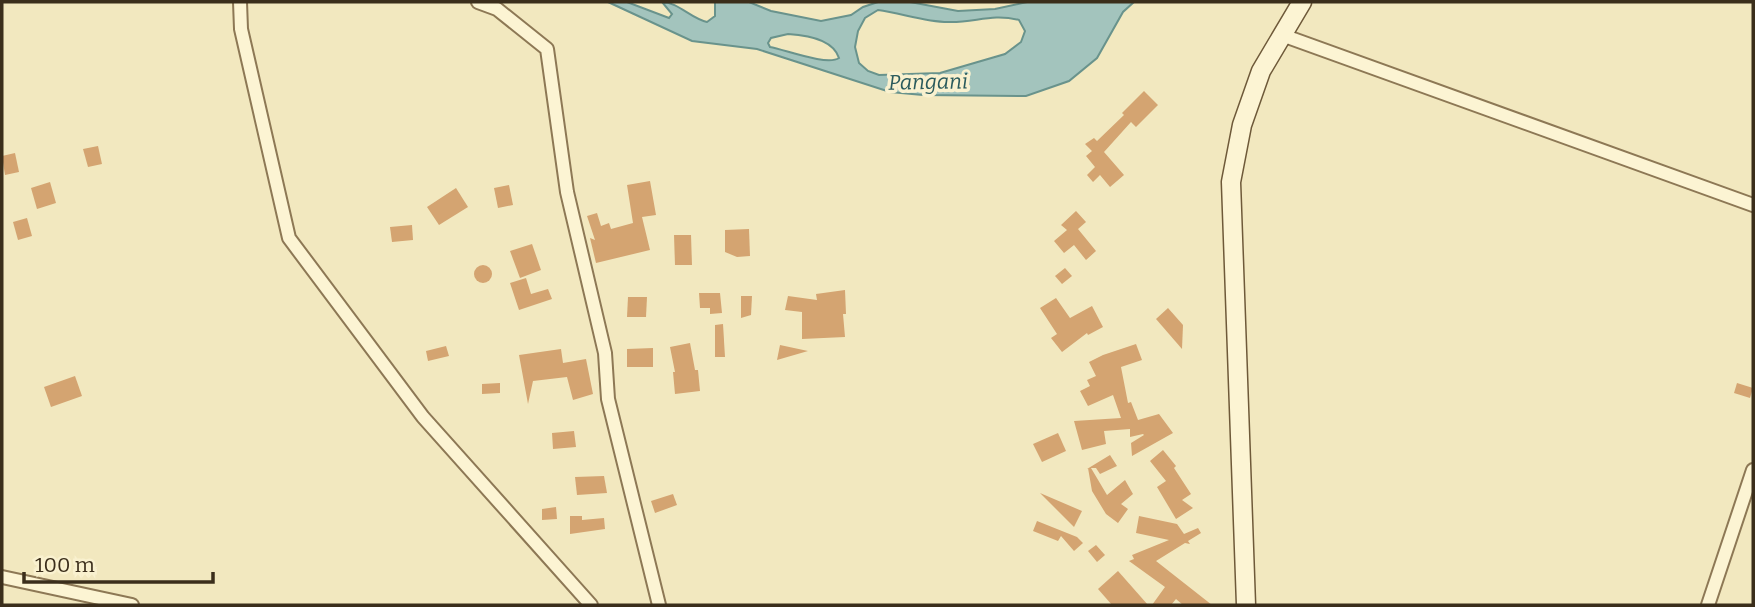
<svg xmlns="http://www.w3.org/2000/svg" width="1755" height="607" font-family="Bitter,serif">
<style>
.water{fill:#a3c4bd;stroke:#69938c;stroke-width:2;fill-rule:evenodd}
.building{fill:#d4a471}
.lines{fill:none;stroke-linecap:round;stroke-linejoin:round}
.street-casing{stroke:#8d7855;stroke-width:16}
.secondary-casing{stroke:#6e5939;stroke-width:21}
.street{stroke:#fcf4d3;stroke-width:12}
.secondary{stroke:#fcf4d3;stroke-width:18}
.labels{text-anchor:middle;stroke-width:7;stroke-linejoin:round;paint-order:stroke}
.water-label{font-size:21px;font-style:italic;fill:#295a5c;stroke:#f9f1cf}
</style>
<rect width="100%" height="100%" fill="#f2e8bf"/>
<!-- water -->
<path class="water" d="M 608,2 L 627,2 L 669,18 L 672,14 L 662,2 C 678,2 690,18 707,22 L 715,16 L 715,2 L 749,2 L 771,11 L 821,21 L 851,15 L 863,7 L 878,2 L 910,2 L 958,11 L 995,9 L 1027,2 L 1134,2 L 1123,12 L 1097,58 L 1069,81 L 1026,96 L 923,95 L 890,92 L 757,49 L 692,41 ZM 878,10 C 901,13 925,22 948,22 C 975,23 991,13 1019,20 L 1025,31 L 1021,42 L 1005,54 L 940,73 L 879,75 L 868,71 L 859,63 L 855,47 L 858,31 L 865,18 ZM 788,34 C 805,35 833,39 839,58 C 827,66 786,50 770,47 L 768,43 L 771,38 Z"/>
<!-- building -->
<g class="building">
<polygon points="1144,91 1158,105 1136,127 1131,122 1104,152 1124,175 1110,187 1100,175 1093,182 1087,175 1095,167 1086,156 1092,151 1085,144 1094,138 1097,141 1124,115 1122,113"/>
<polygon points="98,146 102,164 88,167 83,149"/>
<polygon points="15,153 19,172 5,175 2,156"/>
<polygon points="650,181 656,215 642,217 650,250 596,263 590,238 595,240 587,216 597,213 601,226 609,223 611,229 633,223 627,185"/>
<polygon points="50,182 56,203 37,209 31,188"/>
<polygon points="509,185 513,205 498,208 494,188"/>
<polygon points="456,188 468,207 439,225 427,207"/>
<polygon points="1076,211 1086,222 1078,229 1096,251 1086,260 1074,245 1064,253 1054,241 1067,230 1061,225"/>
<polygon points="27,218 32,236 18,240 13,222"/>
<polygon points="412,225 413,240 392,242 390,227"/>
<polygon points="749,229 750,256 737,257 725,252 725,230"/>
<polygon points="674,235 691,235 692,265 675,265"/>
<polygon points="532,244 541,270 520,278 510,251"/>
<circle cx="483" cy="274" r="9"/>
<polygon points="1065,268 1072,276 1062,284 1055,276"/>
<polygon points="526,278 531,294 548,289 552,299 519,310 510,283"/>
<polygon points="845,290 846,314 843,314 845,337 802,339 802,312 785,310 788,296 817,300 816,294"/>
<polygon points="699,293 720,293 722,313 710,314 710,308 700,308"/>
<polygon points="741,296 752,296 751,315 741,318"/>
<polygon points="628,297 647,297 646,317 627,317"/>
<polygon points="1056,298 1070,318 1092,306 1103,327 1088,335 1087,333 1062,352 1051,338 1057,334 1040,308"/>
<polygon points="1168,308 1183,325 1182,349 1156,319"/>
<polygon points="723,324 725,357 715,357 715,325"/>
<polygon points="690,343 695,370 698,370 700,391 675,394 673,372 675,372 670,347"/>
<polygon points="1136,344 1142,360 1121,367 1128,403 1131,402 1138,420 1159,414 1173,433 1132,456 1131,443 1144,435 1143,434 1130,437 1130,429 1104,431 1106,444 1082,450 1074,421 1121,418 1113,395 1088,406 1080,391 1090,386 1087,380 1096,376 1089,362 1103,355"/>
<polygon points="780,345 808,351 777,360"/>
<polygon points="446,346 449,356 428,361 426,351"/>
<polygon points="653,348 653,367 627,367 627,349"/>
<polygon points="561,349 563,363 586,359 593,394 573,400 567,377 533,381 528,404 519,355"/>
<polygon points="75,376 82,396 51,407 44,387"/>
<polygon points="500,383 500,393 482,394 482,384"/>
<polygon points="1737,383 1753,388 1750,398 1734,393"/>
<polygon points="574,431 576,447 553,449 552,433"/>
<polygon points="1058,433 1066,451 1042,462 1033,444"/>
<polygon points="1163,450 1176,466 1174,468 1191,494 1182,500 1193,508 1176,519 1157,487 1166,481 1150,461"/>
<polygon points="1110,455 1117,466 1100,474 1096,468 1091,468 1107,495 1125,480 1133,494 1121,504 1128,509 1118,523 1106,514 1092,491 1088,468 1087,469"/>
<polygon points="604,476 607,493 577,495 575,477"/>
<polygon points="1040,493 1082,511 1074,527"/>
<polygon points="673,494 677,505 655,513 651,501"/>
<polygon points="556,507 557,519 542,520 542,509"/>
<polygon points="570,516 582,516 582,520 604,518 605,529 570,534"/>
<polygon points="1139,516 1177,524 1184,534 1198,528 1201,533 1188,541 1190,544 1185,543 1156,561 1212,605 1183,605 1176,599 1171,605 1152,605 1165,587 1129,561 1134,559 1132,555 1169,540 1136,533"/>
<polygon points="1037,521 1077,537 1083,543 1074,551 1061,536 1058,541 1033,531"/>
<polygon points="1096,545 1105,555 1097,562 1088,551"/>
<polygon points="1118,571 1148,605 1112,605 1098,589"/>
</g>
<g class="lines">
<defs>
<g id="street">
<polyline points="240,2 241,29 289,238 423,417 591,605"/>
<polyline points="478,2 497,9 547,49 567,192 605,353 608,399 659,605"/>
<polyline points="1282,35 1753,205"/>
<polyline points="2,577 132,605"/>
<polyline points="1708,605 1753,470"/>
</g>
<polyline id="secondary" points="1246,605 1231,182 1242,125 1261,71 1302,2"/>
</defs>
<!-- street casing -->
<use href="#street" class="street-casing"/>
<!-- secondary casing -->
<use href="#secondary" class="secondary-casing"/>
<!-- street -->
<use href="#street" class="street"/>
<!-- secondary -->
<use href="#secondary" class="secondary"/>
</g>
<g class="labels">
<!-- water labels -->
<g class="water-label">
<text transform="translate(928 82) rotate(-1)" y="7">Pangani</text>
</g>
</g>
<!-- border -->
<rect width="1755" height="607" fill="none" stroke="#3b2e1b" stroke-width="7"/>
<!-- scale -->
<path d="M24 572v10h189v-10" fill="none" stroke="#3b2e1b" stroke-width="3.5"/>
<text x="35" y="572" font-size="21" fill="#3b2e1b" stroke="#f9f1cf" stroke-width="5" paint-order="stroke">100 m</text>
</svg>
